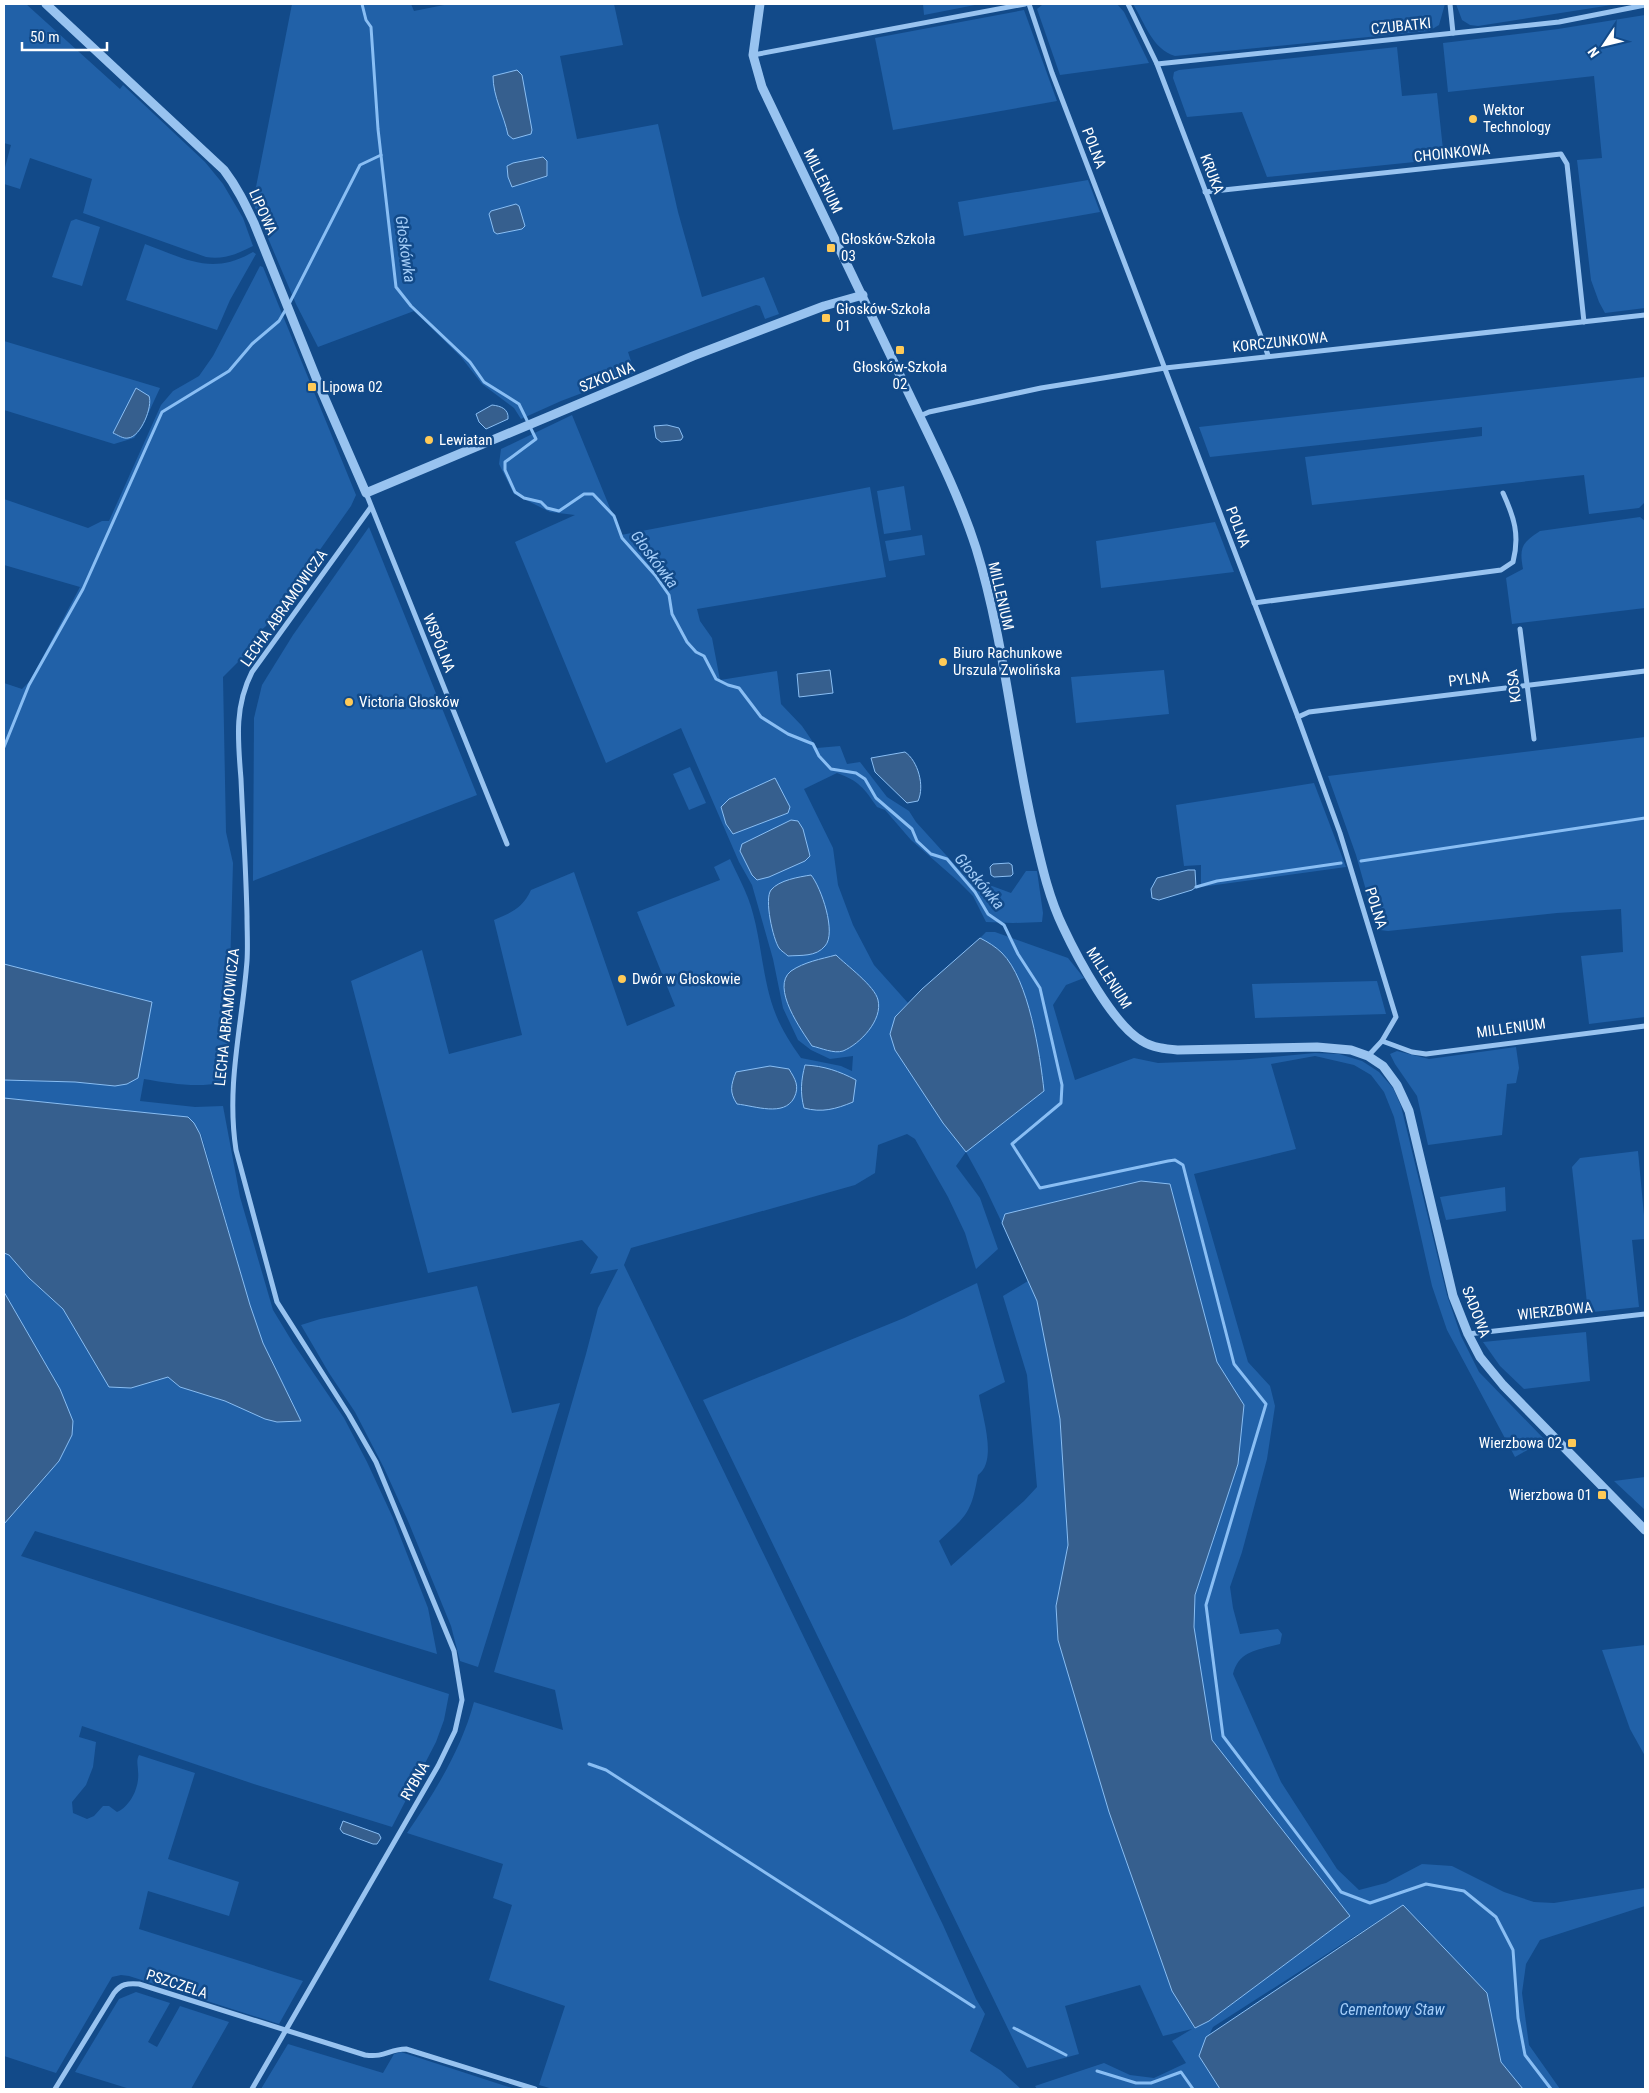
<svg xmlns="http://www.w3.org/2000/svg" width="1649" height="2093" font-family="'Roboto Condensed',sans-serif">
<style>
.green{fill:#2161a8}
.water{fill:#365f8e;stroke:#89bef4}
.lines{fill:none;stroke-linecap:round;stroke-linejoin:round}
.stream{stroke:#89bef4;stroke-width:3}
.minor{stroke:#98c3f0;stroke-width:5}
.tertiary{stroke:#98c3f0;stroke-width:9}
.poi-dot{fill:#ffca57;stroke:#124a89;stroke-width:2}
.labels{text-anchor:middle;stroke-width:5;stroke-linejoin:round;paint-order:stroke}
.street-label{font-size:15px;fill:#fff;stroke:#124a89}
.poi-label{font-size:15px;fill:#fff;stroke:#124a89;text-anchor:start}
.water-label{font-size:16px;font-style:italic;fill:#a4cdf8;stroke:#124a89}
</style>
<rect width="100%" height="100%" fill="#124a89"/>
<!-- green -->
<g class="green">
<path d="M 4,4 L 26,4 L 120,89 L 123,85 L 205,162 L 223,184 L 243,218 L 253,246 C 237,254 224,260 206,257 L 83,213 L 92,179 L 30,158 L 20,189 L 4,184 L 4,171 L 11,145 L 4,143 Z"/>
<polygon points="292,4 411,4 414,11 449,4 614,4 623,45 560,56 577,139 658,124 678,212 702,297 764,277 779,314 765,319 760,306 756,305 628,352 635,373 561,401 521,419 514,408 482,384 461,357 414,311 318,347 296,304 251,198 256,187"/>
<polygon points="923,4 980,4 924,15"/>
<polygon points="1047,4 1117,4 1124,12 1149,63 1060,75 1037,9 1042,5"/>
<path d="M 1133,4 L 1445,4 L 1439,25 L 1429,31 L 1175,56 C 1152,49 1145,23 1133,4 Z"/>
<polygon points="1456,4 1618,4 1478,26 1470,25 1462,20"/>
<polygon points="1024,10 1057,101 893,130 875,38"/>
<polygon points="1645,15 1645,308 1605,313 1599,302 1591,280 1577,160 1602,158 1594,76 1448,92 1443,43 1558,29"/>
<polygon points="1397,47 1402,96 1437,93 1444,159 1267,177 1242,112 1187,117 1173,78 1174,72 1179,70"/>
<polygon points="1088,180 1100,212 964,236 958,202"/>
<polygon points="76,219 100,227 82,286 52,277 71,221"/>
<path d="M 145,244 C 186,259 212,276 253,252 L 256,254 L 230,300 L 217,330 L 126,300 Z"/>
<path d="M 260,266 L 263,267 L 356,495 L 351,506 L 266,626 L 257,634 L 259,641 L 223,677 L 226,832 L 233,863 L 228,1041 L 220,1083 C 196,1088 168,1083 144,1079 L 140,1101 L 195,1107 L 223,1106 L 240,1197 L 273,1310 L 293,1343 L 344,1418 L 367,1462 L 393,1518 L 428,1608 L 437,1654 L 35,1531 L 21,1556 L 449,1694 L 444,1720 L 436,1742 L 392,1827 L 257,1785 L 82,1726 L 79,1737 L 96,1742 L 93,1767 L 86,1785 L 72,1802 L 73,1813 L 87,1819 L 94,1816 L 103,1806 L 109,1806 L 117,1812 C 131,1806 140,1786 138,1771 C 138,1765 136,1761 139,1755 L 195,1773 L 168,1859 L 239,1882 L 229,1916 L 148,1891 L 139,1929 L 303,1981 L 279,2024 L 129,1976 L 121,1975 L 112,1977 L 56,2073 L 4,2056 L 4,1524 L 59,1461 L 60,1389 L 4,1292 L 4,1253 L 9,1255 L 29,1278 L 63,1309 L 109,1386 L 131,1388 L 168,1377 L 180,1387 L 225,1401 L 265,1419 L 277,1422 L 301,1421 L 263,1343 L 250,1305 L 201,1134 L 188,1117 L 4,1098 L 4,1080 L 75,1082 L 115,1086 L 152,1002 L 4,964 L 4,683 L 22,689 L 30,681 L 80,587 L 4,565 L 4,499 L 88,528 L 102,521 L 109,521 L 161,405 L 173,391 L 199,376 L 213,356 Z"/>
<polygon points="4,341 160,388 142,427 134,438 114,444 4,410"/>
<polygon points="1645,377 1645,502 1639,508 1589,514 1584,475 1312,505 1305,457 1482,436 1482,427 1210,457 1199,427"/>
<path d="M 572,415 L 621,535 L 870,487 L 886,577 L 697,609 L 700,621 L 712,638 L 720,680 L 777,671 L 781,704 L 802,726 L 817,748 L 840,746 L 847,764 L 860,762 L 887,797 L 909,811 L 916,822 L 965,876 L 1011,893 L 1026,871 L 1037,871 L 1043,913 L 1042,922 L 1013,923 L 986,922 L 973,896 L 959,882 L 911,840 L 885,810 L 877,807 C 864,788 859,781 837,773 L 804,789 L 833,848 L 838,885 L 853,925 L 874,965 L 908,1003 L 895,1017 L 895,1050 L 943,1123 L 966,1151 L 1044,1091 C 1040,1054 1029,980 1002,953 C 996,947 988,942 980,938 L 986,932 L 995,932 L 1068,958 L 1084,978 L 1066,985 L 1053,1005 L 1075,1080 L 1134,1058 L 1158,1063 L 1239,1060 L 1315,1053 L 1339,1054 L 1362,1061 L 1379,1072 L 1393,1088 L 1401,1106 L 1447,1295 L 1461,1336 L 1479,1372 L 1545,1440 L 1515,1457 L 1447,1330 L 1432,1286 L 1394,1117 L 1384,1092 L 1371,1075 L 1354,1065 L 1315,1056 L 1271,1064 L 1296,1149 L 1194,1174 L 1248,1362 L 1270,1386 L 1275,1406 L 1267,1459 L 1242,1552 L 1230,1587 L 1233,1608 L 1240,1634 L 1278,1629 L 1282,1634 L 1280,1644 C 1259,1650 1239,1650 1233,1674 L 1281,1782 L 1337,1869 L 1359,1890 L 1386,1883 L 1422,1864 L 1452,1866 L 1504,1892 L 1534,1902 L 1554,1903 L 1645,1888 L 1645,1906 L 1540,1940 L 1526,1964 L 1522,1993 L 1529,2045 L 1560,2089 L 1523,2089 L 1501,2062 L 1487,1993 L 1403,1905 L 1213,2027 L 1199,2056 L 1220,2089 L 1037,2089 L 1035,2086 L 1104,2063 L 1130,2075 L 1154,2078 L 1186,2063 L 1172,2041 L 1192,2029 L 1163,2036 L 1140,1985 L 1065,2006 L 1079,2054 L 1027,2068 L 703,1400 L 904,1318 L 977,1283 L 1005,1382 L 979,1395 C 982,1416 998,1461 978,1475 C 971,1514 967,1515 939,1541 L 951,1566 L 1024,1501 L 1037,1487 L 1027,1375 L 1003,1296 L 1028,1281 L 1037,1301 L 1060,1419 L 1068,1545 L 1056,1606 L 1194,2028 L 1209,2021 L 1350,1916 L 1212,1740 L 1193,1627 L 1195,1595 L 1238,1464 L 1243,1405 L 1217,1362 L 1170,1184 L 1141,1181 L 1006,1214 L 1002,1223 L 983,1183 L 966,1152 L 956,1166 L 980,1198 L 998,1249 L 976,1269 L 965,1233 L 948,1197 L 915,1139 L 907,1134 L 878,1145 L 875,1173 L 855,1185 L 631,1248 L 624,1265 L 943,1925 L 976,1999 L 985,2014 L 970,2051 L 1000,2070 L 1021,2089 L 553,2089 L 539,2085 L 565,2006 L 489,1980 L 512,1905 L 493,1898 L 503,1864 L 407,1833 C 435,1792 461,1750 474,1702 L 563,1730 L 555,1690 L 494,1672 L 586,1354 L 598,1308 L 618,1269 L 590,1274 L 598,1257 L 582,1240 L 428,1273 L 351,981 L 422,950 L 449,1054 L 522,1035 L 494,920 C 512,912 522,909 531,890 L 574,872 L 627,1026 L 675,1006 L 637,912 L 720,880 L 714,867 L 730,859 C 736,872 743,885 748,898 C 762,935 761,978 776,1015 C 782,1030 791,1044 801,1058 L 841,1066 L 852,1071 L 853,1056 L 830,1059 L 811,1050 L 798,1040 L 783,1008 L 773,959 L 752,885 L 739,862 L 681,728 L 606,763 L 515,542 L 575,515 L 550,512 L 514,494 L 499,464 L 501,449 Z"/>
<polygon points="904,486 911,530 884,534 877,491"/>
<path d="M 1640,517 L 1645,521 L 1645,608 L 1512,624 L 1506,578 L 1523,569 C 1519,547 1522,543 1540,531 Z"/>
<polygon points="1215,522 1234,572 1101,588 1096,541"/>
<polygon points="369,527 477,795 253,881 254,718 262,685 293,635"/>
<polygon points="922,535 925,555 889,561 885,541"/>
<polygon points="1164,670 1169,714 1076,723 1071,677"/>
<polygon points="1645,737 1645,1017 1589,1024 1581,956 1623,952 1621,909 1557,913 1388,931 1380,930 1375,922 1356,855 1328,776"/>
<polygon points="690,767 706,803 689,810 673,774"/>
<polygon points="1314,783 1346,867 1201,887 1201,865 1184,866 1176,805"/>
<polygon points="1377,981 1386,1014 1255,1018 1252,984"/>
<polygon points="1516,1047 1519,1068 1516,1083 1507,1084 1502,1135 1428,1145 1417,1096 1395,1064 1390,1054 1397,1051 1429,1059"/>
<polygon points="1638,1151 1645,1226 1645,1239 1632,1240 1639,1307 1593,1312 1587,1303 1572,1167 1580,1158"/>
<polygon points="1505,1187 1506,1211 1446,1220 1440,1197"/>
<polygon points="477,1286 512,1413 560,1403 478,1667 460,1661 451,1626 408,1521 384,1468 355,1412 329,1373 301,1325 320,1319"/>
<polygon points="1586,1332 1590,1381 1524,1389 1500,1366 1483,1342"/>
<polygon points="1645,1477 1645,1510 1614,1481"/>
<polygon points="1645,1645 1645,1756 1630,1729 1602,1650"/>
<polygon points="136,1992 170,2003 148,2042 157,2047 180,2006 229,2022 191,2089 130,2089 75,2072 119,1999"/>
<polygon points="288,2044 383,2073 394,2054 401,2052 515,2089 261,2089"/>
</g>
<!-- water -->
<g class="water">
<path d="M 517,70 L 522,75 L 532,130 L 531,134 L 513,139 L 508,135 C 504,115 493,97 493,76 Z"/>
<polygon points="543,157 547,161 547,176 512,187 508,177 507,166 513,163"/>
<polygon points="516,204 519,206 525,226 522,229 497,234 494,232 489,214 491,211"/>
<path d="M 136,388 L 149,396 C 153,406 141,437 128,438 C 123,439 118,435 113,433 Z"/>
<path d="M 492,405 C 501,406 509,409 508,419 L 486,429 L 479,422 L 476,414 Z"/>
<polygon points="667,425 679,428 683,437 681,440 661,442 656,438 654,426"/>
<polygon points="830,670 833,693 799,697 797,674"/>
<path d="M 905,752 C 918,761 925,786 918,801 L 907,803 L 875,772 L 871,758 Z"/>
<polygon points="775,778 790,807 788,813 733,834 726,824 721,807 729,799"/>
<polygon points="791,820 798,821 803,829 810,856 805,861 769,877 757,880 752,875 740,851 742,844"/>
<polygon points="1009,863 1012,865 1013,874 1011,876 994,877 991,875 990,867 993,864"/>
<polygon points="1188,870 1195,870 1196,887 1192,890 1159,900 1152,898 1151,889 1157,878"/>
<path d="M 811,875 C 821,887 837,933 825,946 C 816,957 801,955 788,956 C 785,953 781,951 779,948 C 773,939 764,899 771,890 C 779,880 799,877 811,875 Z"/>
<path d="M 980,938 C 988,942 996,947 1002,953 C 1029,980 1040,1054 1044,1091 L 966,1152 L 943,1123 L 895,1050 L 890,1034 L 895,1017 L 922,989 Z"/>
<path d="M 836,955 C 846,965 875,986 878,1000 C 883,1020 860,1044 843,1051 C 834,1054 821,1048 812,1046 C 802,1031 770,987 791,971 C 804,962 821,959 836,955 Z"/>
<polygon points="4,964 152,1002 138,1078 127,1084 115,1086 75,1082 4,1080"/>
<path d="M 805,1065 C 824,1066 839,1071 856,1080 L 853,1102 C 836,1109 822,1113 804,1108 C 800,1093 801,1080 805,1065 Z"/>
<path d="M 770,1066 L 789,1069 C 795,1079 800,1086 794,1098 C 784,1117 755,1106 737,1104 C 729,1092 731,1085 736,1072 Z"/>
<polygon points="4,1098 188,1117 194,1123 200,1134 250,1305 263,1343 301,1421 277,1422 265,1419 225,1401 180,1387 168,1377 131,1388 109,1387 63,1309 29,1278 9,1255 4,1253"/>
<polygon points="1141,1181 1170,1184 1217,1362 1244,1405 1238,1464 1195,1595 1194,1627 1212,1740 1350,1916 1209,2021 1195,2028 1172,1991 1109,1812 1058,1640 1056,1606 1068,1545 1060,1419 1037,1301 1002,1223 1005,1214"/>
<polygon points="4,1292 60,1389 73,1421 72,1435 59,1461 4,1524"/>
<polygon points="343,1821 379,1834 381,1838 377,1844 373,1844 343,1833 340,1829"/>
<polygon points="1403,1905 1487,1993 1501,2062 1523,2089 1220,2089 1199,2056 1206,2037"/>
</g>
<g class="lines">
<!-- stream -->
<g class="stream">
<polyline points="362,4 366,20 371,27 378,129 396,287 411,306 470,362 484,382 519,404 536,439 505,462 505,470 515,492 524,498 541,502 547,508 559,511 584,494 593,494 614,516 622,538 655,575 669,595 672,614 687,642 696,652 704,656 716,679 728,685 739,688 761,717 788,734 813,744 819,756 831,769 856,773 865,779 876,798 912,829 917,841 931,854 947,859 975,892 988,914 1004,925 1018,954 1040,988 1062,1085 1061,1103 1012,1144 1040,1188 1168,1161 1175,1160 1183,1165 1234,1364 1266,1404 1206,1605 1223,1736 1341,1892 1370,1903 1426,1884 1464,1891 1496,1917 1513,1950 1518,2018 1525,2055 1551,2089"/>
<polyline points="289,304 360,165 381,155"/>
<polyline points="4,747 29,685 83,589 162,412 229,371 252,344 279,321 286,309"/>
<polyline points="1361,861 1645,818"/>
<polyline points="1196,887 1217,881 1341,863"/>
<polyline points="589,1764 606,1770 974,2007"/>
<polyline points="1014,2028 1066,2055"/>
<polyline points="1097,2071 1136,2083 1151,2083 1181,2072 1193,2089"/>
</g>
<!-- minor -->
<g class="minor">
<polyline points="1029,4 1052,73 1296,712 1340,833 1396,1017 1382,1041 1368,1056"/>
<polyline points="1128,4 1157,64 1268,355"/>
<polyline points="1450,4 1453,33"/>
<polyline points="753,55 1025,4"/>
<polyline points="1157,64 1559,22 1645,5"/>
<polyline points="1205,192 1561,154 1567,164 1584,322"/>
<polyline points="920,416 929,412 1041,388 1165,368 1645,315"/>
<polyline points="366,493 507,844"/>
<path d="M 1254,603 L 1501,570 L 1513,562 C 1520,535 1514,517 1503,493"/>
<polyline points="1520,629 1534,739"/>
<polyline points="1298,717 1309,712 1645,671"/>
<polyline points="1382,1041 1412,1052 1426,1054 1645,1026"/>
<polyline points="1468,1334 1645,1314"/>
<path d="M 55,2089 L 114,1993 C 121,1984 127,1983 139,1984 L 365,2055 C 385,2058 389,2049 406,2049 L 535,2089"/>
<path d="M 252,2089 L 438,1766 L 455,1731 L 462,1700 L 454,1651 L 376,1462 L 349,1415 L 277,1302 L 236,1150 C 226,1085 242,1026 247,961 C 248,946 247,931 247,916 C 246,870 243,825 241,779 C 238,741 234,707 252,672 L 371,507"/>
</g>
<!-- tertiary -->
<g class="tertiary">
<path d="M 46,4 L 224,170 C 237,187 245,204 254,223 L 319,385 L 366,493 L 693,356 L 824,306 L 863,295"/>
<path d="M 760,4 L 753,55 L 762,87 C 811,190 861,292 909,394 C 933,444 959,495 976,548 C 1004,639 1012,736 1033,828 C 1041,862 1048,896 1063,927 C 1077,957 1113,1025 1142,1041 C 1153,1048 1166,1049 1178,1050 L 1317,1047 L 1351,1050 L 1368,1056 L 1383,1066 L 1397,1085 L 1409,1111 L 1453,1296 L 1468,1334 L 1480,1357 L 1503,1385 L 1645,1530"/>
</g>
</g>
<!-- markers -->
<g class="poi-dot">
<circle cx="1473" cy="119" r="5"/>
<rect x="826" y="243" width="10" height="10" rx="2.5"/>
<rect x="821" y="313" width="10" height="10" rx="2.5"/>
<rect x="895" y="345" width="10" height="10" rx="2.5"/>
<rect x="307" y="382" width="10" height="10" rx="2.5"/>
<circle cx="429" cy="440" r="5"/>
<circle cx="943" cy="662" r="5"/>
<circle cx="349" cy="702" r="5"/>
<circle cx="622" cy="979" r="5"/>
<rect x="1567" y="1438" width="10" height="10" rx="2.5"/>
<rect x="1597" y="1490" width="10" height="10" rx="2.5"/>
</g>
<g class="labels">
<!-- street labels -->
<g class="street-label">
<text transform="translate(1401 26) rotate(-6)" y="5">CZUBATKI</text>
<text transform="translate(1094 148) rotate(69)" y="5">POLNA</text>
<text transform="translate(1452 153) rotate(-6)" y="5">CHOINKOWA</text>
<text transform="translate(1212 174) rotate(69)" y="5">KRUKA</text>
<text transform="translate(823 181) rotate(64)" y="5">MILLENIUM</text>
<text transform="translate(263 212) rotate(66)" y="5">LIPOWA</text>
<text transform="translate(1280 342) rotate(-6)" y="5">KORCZUNKOWA</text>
<text transform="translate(607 377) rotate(-22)" y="5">SZKOLNA</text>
<text transform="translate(1238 527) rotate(69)" y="5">POLNA</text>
<text transform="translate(1001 596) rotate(77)" y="5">MILLENIUM</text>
<text transform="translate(284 608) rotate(-55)" y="5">LECHA ABRAMOWICZA</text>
<text transform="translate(439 643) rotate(68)" y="5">WSPÓLNA</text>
<text transform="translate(1469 679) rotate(-7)" y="5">PYLNA</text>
<text transform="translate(1514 686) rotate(-97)" y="5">KOSA</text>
<text transform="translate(1376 908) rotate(73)" y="5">POLNA</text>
<text transform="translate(1109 978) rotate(57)" y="5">MILLENIUM</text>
<text transform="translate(227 1017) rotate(-84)" y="5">LECHA ABRAMOWICZA</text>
<text transform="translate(1511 1028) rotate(-8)" y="5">MILLENIUM</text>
<text transform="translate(1555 1311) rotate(-6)" y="5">WIERZBOWA</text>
<text transform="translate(1476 1312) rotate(69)" y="5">SADOWA</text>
<text transform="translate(415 1781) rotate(-60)" y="5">RYBNA</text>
<text transform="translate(177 1984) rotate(18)" y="5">PSZCZELA</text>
</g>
<!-- poi labels -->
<g class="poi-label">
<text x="1483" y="115">Wektor<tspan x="1483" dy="17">Technology</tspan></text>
<text x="841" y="244">Głosków-Szkoła<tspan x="841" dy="17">03</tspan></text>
<text x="836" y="314">Głosków-Szkoła<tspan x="836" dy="17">01</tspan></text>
<text x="900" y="372" text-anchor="middle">Głosków-Szkoła<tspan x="900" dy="17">02</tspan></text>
<text x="322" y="392">Lipowa 02</text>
<text x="439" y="445">Lewiatan</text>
<text x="953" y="658">Biuro Rachunkowe<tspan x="953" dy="17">Urszula Zwolińska</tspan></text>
<text x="359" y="707">Victoria Głosków</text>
<text x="632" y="984">Dwór w Głoskowie</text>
<text x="1562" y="1448" text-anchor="end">Wierzbowa 02</text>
<text x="1592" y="1500" text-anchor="end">Wierzbowa 01</text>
</g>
<!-- water labels -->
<g class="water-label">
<text transform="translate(406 249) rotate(82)" y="6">Głoskówka</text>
<text transform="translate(655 559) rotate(53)" y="6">Głoskówka</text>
<text transform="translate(980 881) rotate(50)" y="6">Głoskówka</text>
<text x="1392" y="2015">Cementowy Staw</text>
</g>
</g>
<!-- border -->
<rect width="1649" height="2093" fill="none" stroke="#ffffff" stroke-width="10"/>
<!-- north arrow -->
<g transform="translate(1604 45) rotate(235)" stroke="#124a89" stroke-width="4" paint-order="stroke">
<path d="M0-4L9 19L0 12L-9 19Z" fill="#ffffff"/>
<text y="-8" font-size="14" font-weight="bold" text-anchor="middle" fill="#ffffff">N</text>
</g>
<!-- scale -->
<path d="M22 42v8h85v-8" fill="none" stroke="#ffffff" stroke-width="2.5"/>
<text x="30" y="42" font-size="15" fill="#ffffff" stroke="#124a89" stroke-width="4" paint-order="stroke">50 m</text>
</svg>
